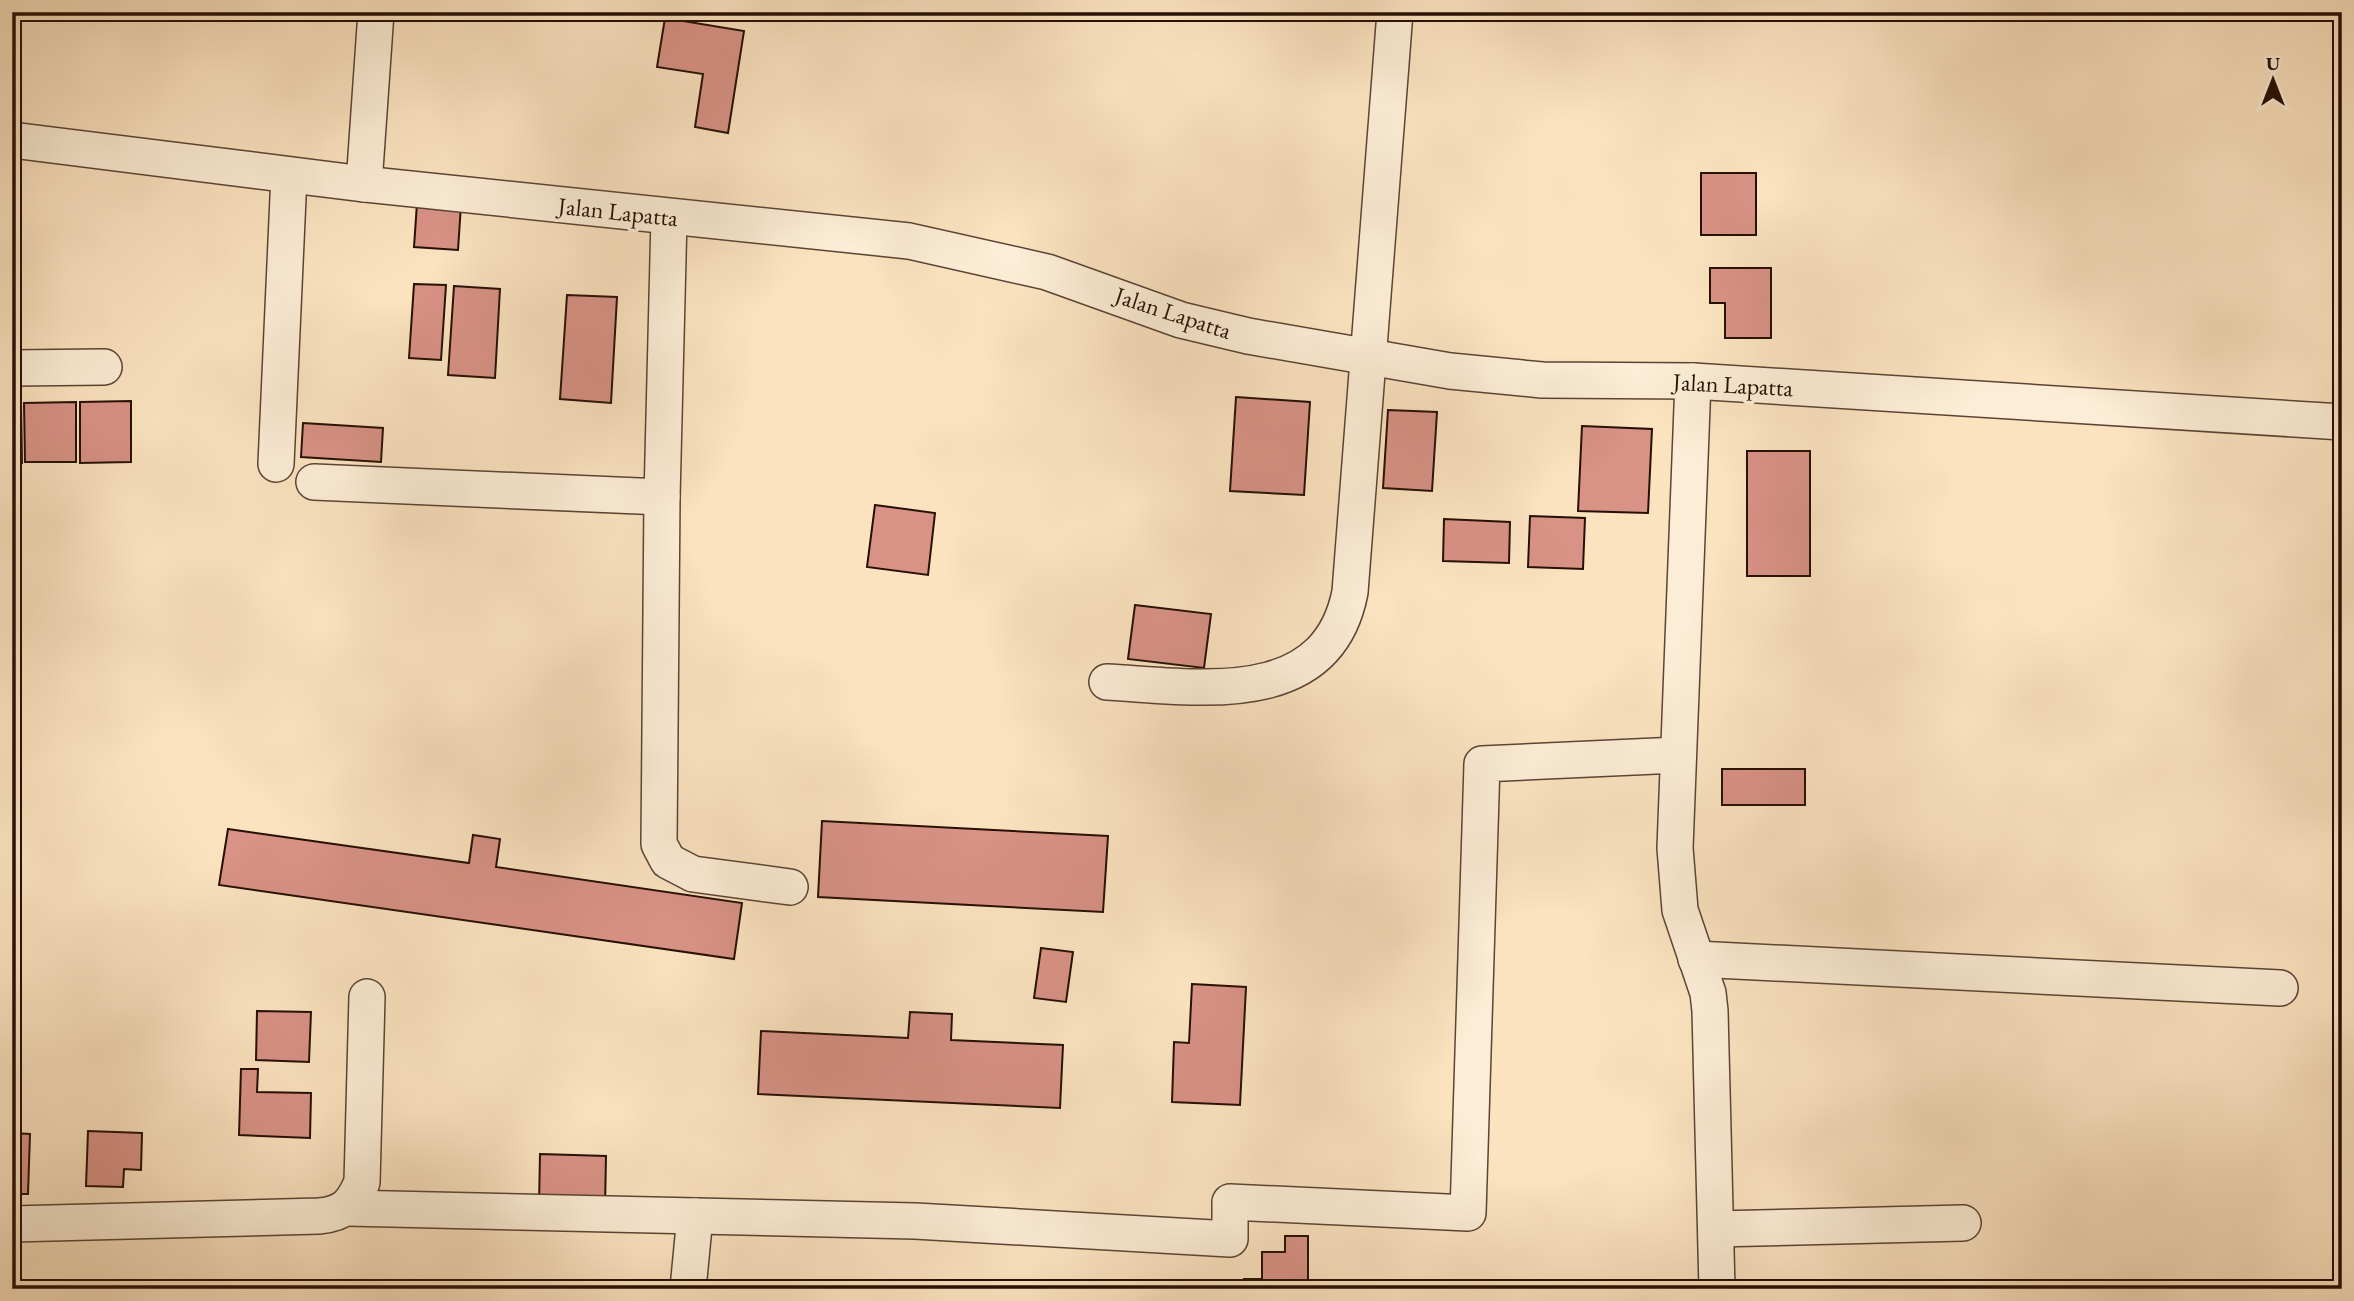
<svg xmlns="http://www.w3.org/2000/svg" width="2354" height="1301" font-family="'EB Garamond',serif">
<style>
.building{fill:#d89286;stroke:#260f05;stroke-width:2}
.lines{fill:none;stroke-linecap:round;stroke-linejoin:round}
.street-casing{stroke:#5b4434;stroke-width:38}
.street{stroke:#fcedd6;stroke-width:35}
.labels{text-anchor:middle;stroke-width:7;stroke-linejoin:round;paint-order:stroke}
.street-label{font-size:24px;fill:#260f05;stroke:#fcedd6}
</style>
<rect width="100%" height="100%" fill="#fbe3c0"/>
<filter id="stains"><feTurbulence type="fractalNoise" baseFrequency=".00286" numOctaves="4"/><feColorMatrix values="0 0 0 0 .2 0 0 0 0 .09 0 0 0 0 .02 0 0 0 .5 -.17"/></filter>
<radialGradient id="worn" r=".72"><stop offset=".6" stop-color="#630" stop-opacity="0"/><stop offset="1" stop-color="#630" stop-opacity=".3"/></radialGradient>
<!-- building -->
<g class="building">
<polygon points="665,18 744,31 728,133 695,127 703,74 657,67"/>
<rect x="1701" y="173" width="55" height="62"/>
<polygon points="417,203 461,205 458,250 414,247"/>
<polygon points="1710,268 1771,268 1771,338 1725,338 1725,303 1710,303"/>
<polygon points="414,284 446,285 441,360 409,358"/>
<polygon points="454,286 500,289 495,378 448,375"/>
<polygon points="567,295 617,297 611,403 560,399"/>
<polygon points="1236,397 1310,402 1304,495 1230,491"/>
<polygon points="131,401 131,462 80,463 80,402"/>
<polygon points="12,402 21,402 22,463 12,463"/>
<polygon points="76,402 76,462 25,462 24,403"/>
<polygon points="1388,410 1437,412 1432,491 1383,488"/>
<polygon points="303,423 383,428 381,462 301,457"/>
<polygon points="1582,426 1652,429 1648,513 1578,511"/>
<rect x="1747" y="451" width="63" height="125"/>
<polygon points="875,505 935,513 928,575 867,567"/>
<polygon points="1530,516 1585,518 1583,569 1528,567"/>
<polygon points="1444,519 1510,522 1509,563 1443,561"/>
<polygon points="1135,605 1211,614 1204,668 1128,659"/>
<rect x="1722" y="769" width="83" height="36"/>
<polygon points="822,821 1108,836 1103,912 818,897"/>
<polygon points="228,829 469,863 473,835 500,839 496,867 742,903 734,959 219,885"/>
<polygon points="1041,948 1073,952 1066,1002 1034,998"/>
<polygon points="1192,984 1246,987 1240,1105 1172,1102 1174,1042 1189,1043"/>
<polygon points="257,1011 311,1012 309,1062 256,1060"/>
<polygon points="910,1012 952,1014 951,1040 1063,1045 1060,1108 758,1094 761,1031 908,1038"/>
<polygon points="241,1069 258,1069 257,1092 311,1093 310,1138 239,1135"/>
<polygon points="88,1131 142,1133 141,1170 124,1169 123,1187 86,1186"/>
<polygon points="12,1133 30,1134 28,1194 12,1194"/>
<polygon points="540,1154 606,1156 605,1207 539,1205"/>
<polygon points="1285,1236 1308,1236 1308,1289 1244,1289 1244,1279 1262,1279 1262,1252 1285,1252"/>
</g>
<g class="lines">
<defs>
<g id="street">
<polyline points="12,140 364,184 909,241 1047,272 1181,320 1248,336 1450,371 1542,380 1693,381 2342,422"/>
<polyline points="364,184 376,12"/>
<polyline points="669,218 662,497 659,844 668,861 693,874 790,887"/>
<polyline points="12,368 104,367"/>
<polyline points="1693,381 1675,848 1680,910 1708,993 1710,1011 1717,1289"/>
<polyline points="276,464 289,175"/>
<polyline points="314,482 662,497"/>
<path d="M 1107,682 C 1199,687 1327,710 1350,592 L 1395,12"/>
<polyline points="1696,959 2280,988"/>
<polyline points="347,1208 915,1221 1230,1239 1230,1202 1468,1213 1482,764 1678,755"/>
<path d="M 12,1224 L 319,1216 C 344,1214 353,1204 362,1182 L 367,997"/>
<polyline points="1716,1229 1963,1223"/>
<polyline points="688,1289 695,1216"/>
</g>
</defs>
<!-- street casing -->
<use href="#street" class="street-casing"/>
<!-- street -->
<use href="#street" class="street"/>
</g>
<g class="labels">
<!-- street labels -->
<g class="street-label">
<text transform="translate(618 212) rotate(6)" y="8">Jalan Lapatta</text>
<text transform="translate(1173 313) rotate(18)" y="8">Jalan Lapatta</text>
<text transform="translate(1733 385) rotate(3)" y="8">Jalan Lapatta</text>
</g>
</g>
<!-- margin -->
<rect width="2354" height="1301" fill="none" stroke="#fbe3c0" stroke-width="42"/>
<rect x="14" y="14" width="2326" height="1273" fill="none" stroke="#260f05" stroke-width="3.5"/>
<rect x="21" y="21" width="2312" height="1259" fill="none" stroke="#260f05" stroke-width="2"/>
<!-- north arrow -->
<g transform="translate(2273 80)" stroke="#fcedd6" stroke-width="5" paint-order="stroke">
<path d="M0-5L12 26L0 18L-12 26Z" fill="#260f05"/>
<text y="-10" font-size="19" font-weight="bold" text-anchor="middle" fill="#260f05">U</text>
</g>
<rect width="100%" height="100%" filter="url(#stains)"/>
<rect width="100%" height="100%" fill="url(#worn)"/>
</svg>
